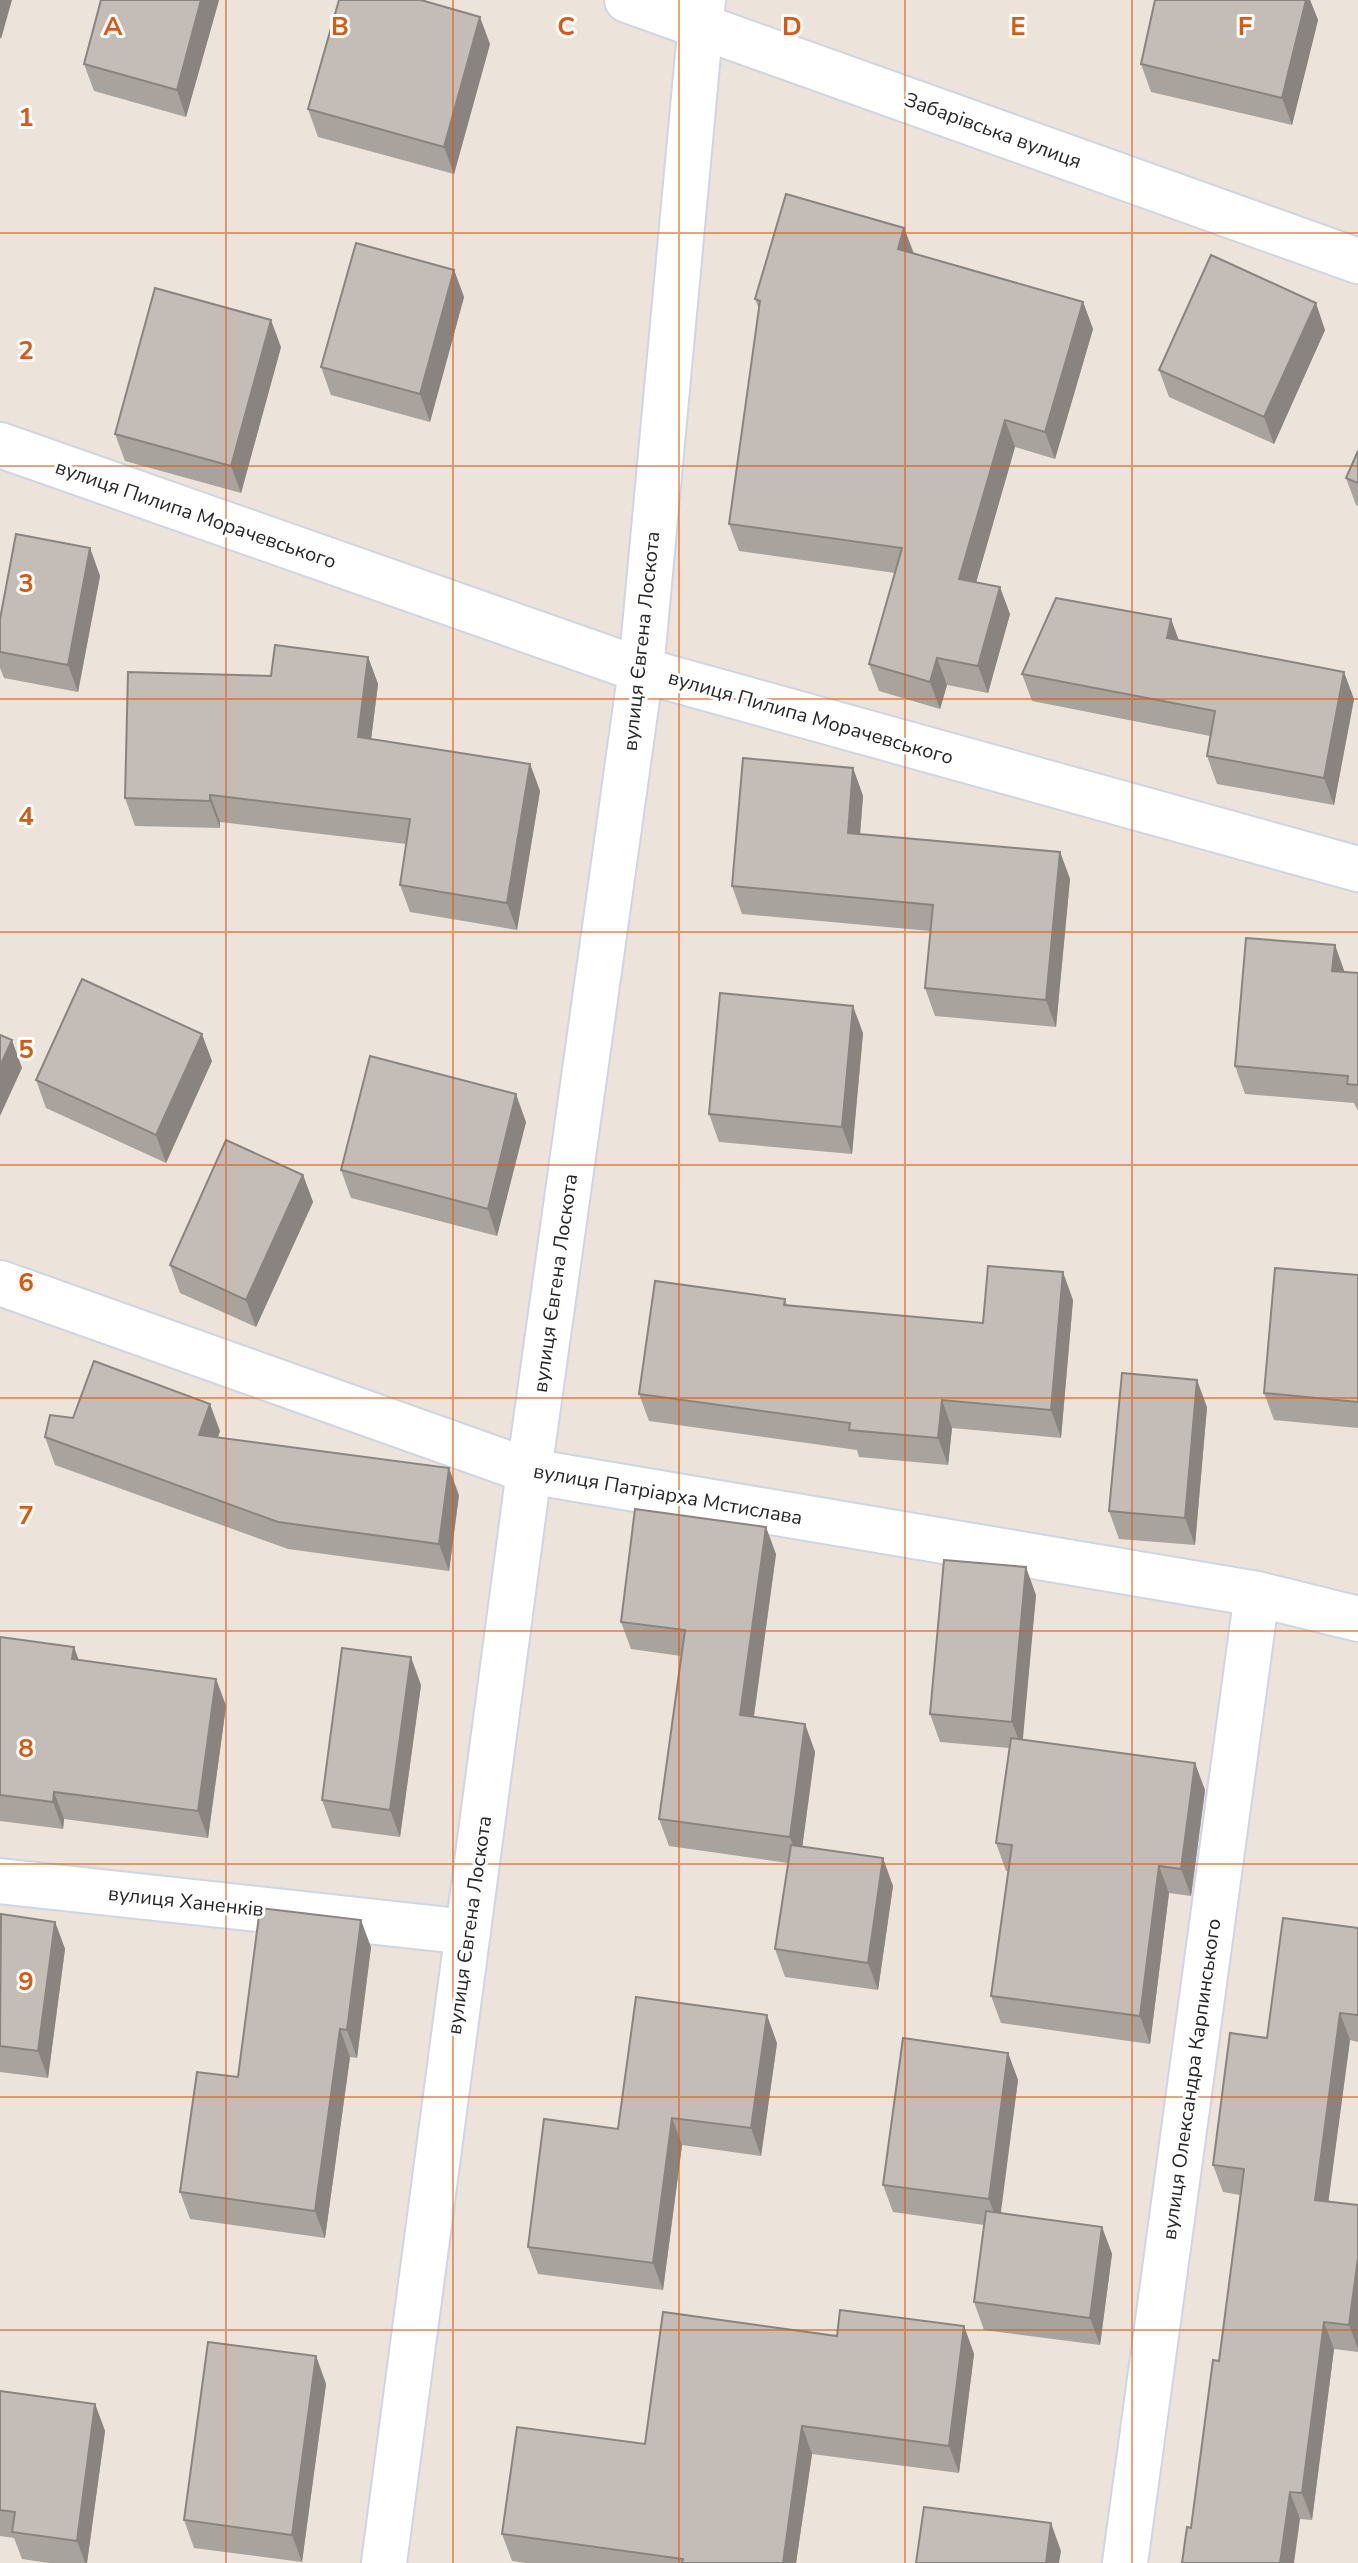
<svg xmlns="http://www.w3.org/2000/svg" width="1358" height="2563" font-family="'Nunito Sans',sans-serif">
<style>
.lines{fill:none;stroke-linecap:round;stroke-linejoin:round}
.minor-casing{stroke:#cfd5e3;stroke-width:48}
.minor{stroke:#fff;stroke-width:44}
.wall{fill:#a9a39d}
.shaded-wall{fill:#898480}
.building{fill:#c4bdb7;stroke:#898480;stroke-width:2}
.grid{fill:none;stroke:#de570d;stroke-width:2;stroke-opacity:0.55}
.labels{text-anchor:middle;stroke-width:6;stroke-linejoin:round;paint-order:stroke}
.street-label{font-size:20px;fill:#292929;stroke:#fff}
.grid-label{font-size:26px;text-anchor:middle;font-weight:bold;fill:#de570d;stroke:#fff;stroke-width:6;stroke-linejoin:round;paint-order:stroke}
</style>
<rect width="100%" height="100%" fill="#ece3da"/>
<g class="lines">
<defs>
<g id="minor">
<polyline points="627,0 1358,261"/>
<polyline points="0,445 641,670 1358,869"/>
<polyline points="0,1283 529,1471 1257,1594 1358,1619"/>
<polyline points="0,1881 468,1932"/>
<polyline points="384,2563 529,1471 641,670 703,0"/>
<polyline points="1125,2563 1257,1594"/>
</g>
</defs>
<!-- minor casing -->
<use href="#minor" class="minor-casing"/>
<!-- minor -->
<use href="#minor" class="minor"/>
</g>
<!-- wall -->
<g class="wall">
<polygon points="219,0 186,117 94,91 84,64"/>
<polygon points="1155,0 1310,0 1318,20 1292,125 1151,92 1141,64"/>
<polygon points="490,44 454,174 318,137 308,109"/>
<polygon points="904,228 914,253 1083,302 1093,329 1055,459 1015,447 976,583 1010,614 988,693 947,685 940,709 879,691 869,664 895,573 739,551 729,524 759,309 755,299"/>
<polygon points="454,270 464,297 430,422 331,395 321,367"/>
<polygon points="1325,330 1274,444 1169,397 1159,370"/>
<polygon points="281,347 241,493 125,461 115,434"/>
<polygon points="1358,451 1358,506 1356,505 1346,478"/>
<polygon points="90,548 100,576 78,692 4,678 0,668 0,619"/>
<polygon points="1171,619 1178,640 1354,699 1334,805 1217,784 1207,756 1210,736 1032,701 1022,674"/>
<polygon points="368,657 378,684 371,739 530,764 540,791 517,930 410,912 400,885 406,844 220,822 220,828 135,826 125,798 271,676"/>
<polygon points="853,768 863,796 860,834 1060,852 1070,879 1056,1027 935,1016 925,988 931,931 742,914 732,886"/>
<polygon points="1335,945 1344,972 1358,973 1358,1111 1354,1103 1245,1094 1235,1066"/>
<polygon points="863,1033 852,1154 719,1142 709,1114"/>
<polygon points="212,1061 166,1163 46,1108 36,1080"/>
<polygon points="526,1122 497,1236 351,1198 341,1170"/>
<polygon points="303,1175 313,1202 256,1327 180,1293 170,1265"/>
<polygon points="1358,1275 1358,1428 1274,1420 1264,1393"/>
<polygon points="785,1299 787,1305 983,1323 1073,1300 1061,1438 952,1428 948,1465 859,1457 857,1450 649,1421 639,1394"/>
<polygon points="1207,1407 1195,1545 1119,1539 1109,1511"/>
<polygon points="73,1418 220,1431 218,1437 459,1495 449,1571 288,1549 55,1465 45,1437"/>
<polygon points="776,1554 754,1717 805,1724 815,1752 802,1847 893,1886 878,1990 785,1977 775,1949 788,1863 669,1846 659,1819 681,1656 631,1649 621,1622"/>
<polygon points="1036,1595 1022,1739 1205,1790 1191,1896 1169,1893 1150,2044 1001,2023 991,1996 1009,1871 1006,1871 996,1843 1009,1748 940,1742 930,1714"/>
<polygon points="0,1637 74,1647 78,1660 216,1679 226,1706 208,1838 64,1819 63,1829 0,1821"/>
<polygon points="421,1685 400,1837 332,1828 322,1800"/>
<polygon points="0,1921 55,1922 65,1949 48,2078 0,2072"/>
<polygon points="1358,1928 1358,2042 1350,2040 1328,2201 1358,2205 1358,2352 1334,2349 1312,2520 1300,2519 1191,2528 1219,2361 1240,2195 1223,2192 1213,2165 1267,2038"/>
<polygon points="371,1947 357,2058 350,2057 325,2238 190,2219 180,2192 238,2077"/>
<polygon points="777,2043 761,2156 682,2145 663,2290 538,2274 528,2247 618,2129"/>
<polygon points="1008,2053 1018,2080 1000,2213 1102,2227 1112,2254 1100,2345 984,2330 974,2302 984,2225 893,2212 883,2185"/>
<polygon points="964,2326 974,2354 959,2473 812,2454 796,2563 526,2563 512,2561 502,2534 645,2444 837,2336"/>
<polygon points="316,2356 326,2384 302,2562 194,2548 184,2520"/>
<polygon points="0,2391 95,2404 105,2431 87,2563 49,2563 22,2559 14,2538 0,2536"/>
</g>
<!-- shaded-wall -->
<g class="shaded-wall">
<polygon points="0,0 12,0 1,39 0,37"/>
<polygon points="201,0 219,0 186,117 177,90"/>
<polygon points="1306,0 1310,0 1318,20 1292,125 1282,98"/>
<polygon points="480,17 490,44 454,174 444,147"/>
<polygon points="904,228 914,255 898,249"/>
<polygon points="454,270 464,297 430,422 420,394"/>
<polygon points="1083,302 1093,329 1055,459 1045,432"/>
<polygon points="1316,303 1325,330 1274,444 1264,417"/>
<polygon points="271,320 281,347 241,493 231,466"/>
<polygon points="1005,420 1015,447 969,607 959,579"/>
<polygon points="90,548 100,576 78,692 68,665"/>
<polygon points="1000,587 1010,614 988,693 978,666"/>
<polygon points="1171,619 1181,646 1167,638"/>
<polygon points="368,657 378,684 368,764 358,737"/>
<polygon points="937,658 947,685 940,709 930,682"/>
<polygon points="1344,672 1354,699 1334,805 1324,778"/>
<polygon points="530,764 540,791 517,930 507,903"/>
<polygon points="853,768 863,796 858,860 848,833"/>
<polygon points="210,795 220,822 220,828 210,801"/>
<polygon points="1060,852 1070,879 1056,1027 1046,1000"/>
<polygon points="1335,945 1345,973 1332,971"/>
<polygon points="853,1006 863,1033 852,1154 842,1127"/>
<polygon points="202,1034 212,1061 166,1163 156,1135"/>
<polygon points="12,1040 22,1068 0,1116 0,1066"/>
<polygon points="516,1094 526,1122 497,1236 488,1209"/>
<polygon points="303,1175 313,1202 256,1327 246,1300"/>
<polygon points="1063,1272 1073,1300 1061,1438 1051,1410"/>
<polygon points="1197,1380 1207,1407 1195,1545 1185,1518"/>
<polygon points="942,1400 952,1428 948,1465 938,1438"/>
<polygon points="210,1404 220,1431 209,1462 199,1435"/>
<polygon points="449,1468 459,1495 449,1571 439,1544"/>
<polygon points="766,1527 776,1554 750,1743 740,1715"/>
<polygon points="1026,1567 1036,1595 1022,1749 1012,1722"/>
<polygon points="74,1647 84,1674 72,1659"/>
<polygon points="411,1657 421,1685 400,1837 390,1810"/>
<polygon points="216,1679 226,1706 208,1838 198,1811"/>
<polygon points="805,1724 815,1752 800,1864 790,1837"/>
<polygon points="1195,1763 1205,1790 1191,1896 1181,1869"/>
<polygon points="54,1792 64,1819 63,1829 53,1802"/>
<polygon points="883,1858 893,1886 878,1990 868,1963"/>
<polygon points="1159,1866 1169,1893 1150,2044 1140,2016"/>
<polygon points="361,1920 371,1947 357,2058 347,2030"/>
<polygon points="55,1922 65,1949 48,2078 38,2051"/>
<polygon points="1340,2013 1350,2040 1325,2227 1315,2200"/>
<polygon points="767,2015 777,2043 761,2156 751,2128"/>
<polygon points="340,2029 350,2057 325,2238 315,2211"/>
<polygon points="1008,2053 1018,2080 999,2227 989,2199"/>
<polygon points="672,2118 682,2145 663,2290 653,2263"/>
<polygon points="1102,2227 1112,2254 1100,2345 1090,2318"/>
<polygon points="1358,2258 1358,2349 1349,2325"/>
<polygon points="1324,2322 1334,2349 1312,2520 1302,2493"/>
<polygon points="964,2326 974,2354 959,2473 949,2446"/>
<polygon points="316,2356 326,2384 302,2562 292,2535"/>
<polygon points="95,2404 105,2431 87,2563 85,2563 77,2541"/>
<polygon points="802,2426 812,2454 796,2563 783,2563"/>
<polygon points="1290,2492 1300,2519 1294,2563 1280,2563"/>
<polygon points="1051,2523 1061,2551 1059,2563 1046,2563"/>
</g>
<!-- building -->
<g class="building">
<polygon points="101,0 201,0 177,90 84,64"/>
<polygon points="339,0 421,0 480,17 444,147 308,109"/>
<polygon points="1155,0 1306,0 1282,98 1141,64"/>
<polygon points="786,194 904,228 898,249 1083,302 1045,432 1005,420 959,579 1000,587 978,666 937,658 930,682 869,664 902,548 729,524 760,301 755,299"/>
<polygon points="356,243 454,270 420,394 321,367"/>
<polygon points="1211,255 1316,303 1264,417 1159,370"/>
<polygon points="155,288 271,320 231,466 115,434"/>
<polygon points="1358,451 1358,483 1346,478"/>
<polygon points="16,534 90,548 68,665 0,652 0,619"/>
<polygon points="1056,598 1171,619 1167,638 1344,672 1324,778 1207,756 1215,711 1022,674"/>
<polygon points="275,645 368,657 358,737 530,764 507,903 400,885 410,819 210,795 210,801 125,798 128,672 271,676"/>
<polygon points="743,758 853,768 848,833 1060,852 1046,1000 925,988 933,905 732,886"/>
<polygon points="1246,938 1335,945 1332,971 1358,973 1358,1085 1347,1084 1348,1076 1235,1066"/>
<polygon points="82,979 202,1034 156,1135 36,1080"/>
<polygon points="720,993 853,1006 842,1127 709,1114"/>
<polygon points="0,1035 12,1040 0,1066"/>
<polygon points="370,1056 516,1094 488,1209 341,1170"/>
<polygon points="226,1140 303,1175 246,1300 170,1265"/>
<polygon points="988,1266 1063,1272 1051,1410 942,1400 938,1438 849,1430 850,1423 639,1394 655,1281 785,1299 784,1305 983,1323"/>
<polygon points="1275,1268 1358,1275 1358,1402 1264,1393"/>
<polygon points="94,1361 210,1404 199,1435 449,1468 439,1544 278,1522 45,1437 50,1415 73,1418"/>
<polygon points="1122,1373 1197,1380 1185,1518 1109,1511"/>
<polygon points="635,1509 766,1527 740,1715 805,1724 790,1837 659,1819 685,1630 621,1622"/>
<polygon points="944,1560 1026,1567 1012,1722 930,1714"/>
<polygon points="0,1637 74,1647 72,1659 216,1679 198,1811 54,1792 53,1802 0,1795"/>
<polygon points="342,1648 411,1657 390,1810 322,1800"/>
<polygon points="1011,1738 1195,1763 1181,1869 1159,1866 1140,2016 991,1996 1012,1845 996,1843"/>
<polygon points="791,1845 883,1858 868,1963 775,1949"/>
<polygon points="260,1908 361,1920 347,2030 340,2029 315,2211 180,2192 197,2072 238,2077"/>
<polygon points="1,1914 55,1922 38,2051 0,2046"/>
<polygon points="1283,1918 1358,1928 1358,2015 1340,2013 1315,2200 1358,2205 1358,2258 1349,2325 1324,2322 1302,2493 1290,2492 1280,2563 1182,2563 1187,2527 1191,2528 1213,2360 1219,2361 1244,2169 1213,2165 1230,2033 1267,2038"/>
<polygon points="636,1997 767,2015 751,2128 672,2118 653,2263 528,2247 544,2119 618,2129"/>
<polygon points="903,2038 1008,2053 989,2199 883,2185"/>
<polygon points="986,2211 1102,2227 1090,2318 974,2302"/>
<polygon points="840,2310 964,2326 949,2446 802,2426 783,2563 682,2563 683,2559 502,2534 517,2427 645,2444 663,2312 837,2336"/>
<polygon points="208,2342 316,2356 292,2535 184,2520"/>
<polygon points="0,2391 95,2404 77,2541 12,2532 15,2512 0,2510"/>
<polygon points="924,2507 1051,2523 1046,2563 916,2563"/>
</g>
<!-- grid -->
<path class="grid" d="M 226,0 L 226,2563M 453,0 L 453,2563M 679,0 L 679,2563M 905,0 L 905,2563M 1132,0 L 1132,2563M 0,233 L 1358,233M 0,466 L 1358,466M 0,699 L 1358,699M 0,932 L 1358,932M 0,1165 L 1358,1165M 0,1398 L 1358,1398M 0,1631 L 1358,1631M 0,1864 L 1358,1864M 0,2097 L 1358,2097M 0,2330 L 1358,2330"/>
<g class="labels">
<!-- street labels -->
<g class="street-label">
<text transform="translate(993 130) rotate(20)" y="7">Забарівська вулиця</text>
<text transform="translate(196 514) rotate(19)" y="7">вулиця Пилипа Морачевського</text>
<text transform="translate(641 641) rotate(-84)" y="7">вулиця Євгена Лоскота</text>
<text transform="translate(811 717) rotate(16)" y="7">вулиця Пилипа Морачевського</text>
<text transform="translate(555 1283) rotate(-82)" y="7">вулиця Євгена Лоскота</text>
<text transform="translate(668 1494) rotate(10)" y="7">вулиця Патріарха Мстислава</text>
<text transform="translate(186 1901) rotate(6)" y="7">вулиця Ханенків</text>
<text transform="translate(469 1925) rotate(-82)" y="7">вулиця Євгена Лоскота</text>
<text transform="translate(1191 2079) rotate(-82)" y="7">вулиця Олександра Карпинського</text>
</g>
</g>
<g class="grid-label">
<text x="113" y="35">A</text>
<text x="340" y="35">B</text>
<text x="566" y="35">C</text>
<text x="792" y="35">D</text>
<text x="1018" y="35">E</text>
<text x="1245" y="35">F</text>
<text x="26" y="126">1</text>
<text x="26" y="359">2</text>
<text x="26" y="592">3</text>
<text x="26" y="825">4</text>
<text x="26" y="1058">5</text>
<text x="26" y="1291">6</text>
<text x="26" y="1524">7</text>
<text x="26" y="1757">8</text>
<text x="26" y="1990">9</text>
</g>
</svg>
